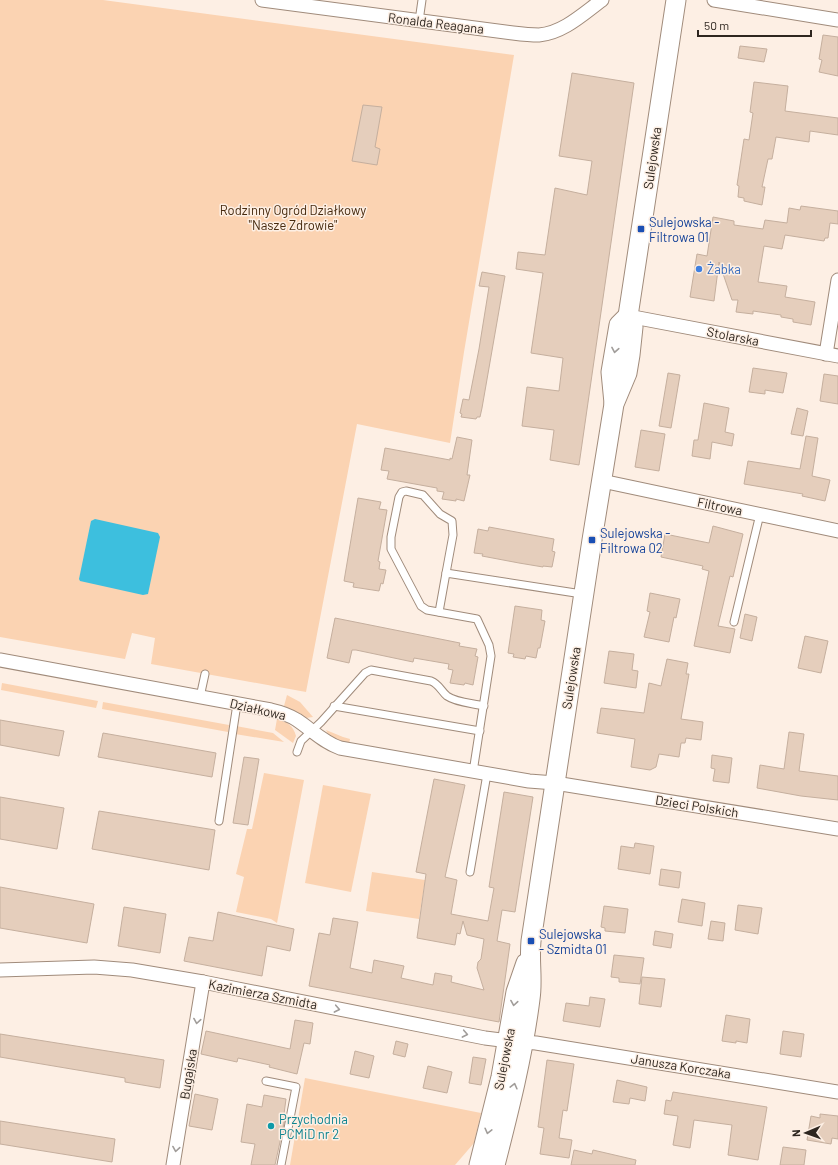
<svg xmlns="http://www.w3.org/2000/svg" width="838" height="1165" font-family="Barlow,sans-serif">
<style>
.green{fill:#fbd3b2}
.water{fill:#3dbfde}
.building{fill:#e5cebc;stroke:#c5af9e}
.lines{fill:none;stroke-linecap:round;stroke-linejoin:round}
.service-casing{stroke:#a08b7b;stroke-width:9}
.minor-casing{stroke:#a08b7b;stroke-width:15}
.secondary-casing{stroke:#a08b7b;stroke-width:21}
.service{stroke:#fff;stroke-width:7}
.minor{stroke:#fff;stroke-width:13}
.secondary{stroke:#fff;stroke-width:19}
.oneway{stroke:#a19d9a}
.transit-dot{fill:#1a4fb4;stroke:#fdefe4;stroke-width:1.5}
.shop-dot{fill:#3f7fe0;stroke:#fdefe4;stroke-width:1.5}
.culture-dot{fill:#0f9aa8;stroke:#fdefe4;stroke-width:1.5}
.labels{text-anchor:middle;stroke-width:3;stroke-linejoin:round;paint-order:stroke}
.street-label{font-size:13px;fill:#2e261f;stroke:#fdefe4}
.park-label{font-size:13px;fill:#472a0e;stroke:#fdefe4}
.transit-label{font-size:13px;fill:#164399;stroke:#fdefe4;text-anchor:start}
.shop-label{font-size:13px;fill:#366cbe;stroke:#fdefe4;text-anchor:start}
.culture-label{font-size:13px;fill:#0d838f;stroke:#fdefe4;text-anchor:start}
</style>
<rect width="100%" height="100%" fill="#fdefe4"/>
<!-- green -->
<g class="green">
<polygon points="0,0 103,0 514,55 464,352 450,443 357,424 306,692 151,664 155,638 132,633 125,659 0,637"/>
<polygon points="2,683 98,701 96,708 1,690"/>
<polygon points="287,695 300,702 313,717 306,718 284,706"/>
<polygon points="103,702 229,725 228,732 102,709"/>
<path d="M 277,719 C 287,722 293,725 296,736 L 293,743 L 275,730 Z"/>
<polygon points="236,726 273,733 284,742 235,734"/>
<polygon points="326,730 343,737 350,739 349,744 342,743 329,736"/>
<polygon points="264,773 304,780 277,923 271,919 236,912 244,877 236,874 247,829 252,829"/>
<polygon points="323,785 371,794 351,892 305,883"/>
<polygon points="372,872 425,880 419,919 366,911"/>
<polygon points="305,1078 481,1113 474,1143 455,1165 290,1165"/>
</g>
<!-- water -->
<polygon class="water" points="95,519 158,533 160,537 148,594 143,595 80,581 79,579 91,521"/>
<!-- building -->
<g class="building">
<polygon points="823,35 838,37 838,76 819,72 822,60 819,59"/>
<polygon points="740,46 767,49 764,62 738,58"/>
<polygon points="572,73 634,83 579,465 550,460 554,430 522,426 527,387 559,391 563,358 531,353 543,273 516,269 518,252 545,255 555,188 587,195 592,161 559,156"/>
<polygon points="754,82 788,86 785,111 838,118 838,135 810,131 809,142 776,137 772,159 768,159 762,187 765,187 762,205 744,201 744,198 738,197 739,186 737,185 744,139 749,140 753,113 750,112"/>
<polygon points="363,105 382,107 375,147 380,149 377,165 352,161"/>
<polygon points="801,206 838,211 838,224 830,223 828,238 825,238 824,241 785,235 782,249 764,246 758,282 787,286 785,297 815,302 811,325 793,322 793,319 781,317 781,315 753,311 753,314 736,312 738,300 732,300 719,262 714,301 690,297 697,254 707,256 713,217 734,221 734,225 763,229 765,220 787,223 789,208 800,210"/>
<polygon points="482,272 505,276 482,408 480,417 477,417 476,419 461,417 462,414 460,413 463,399 469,400 479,349 489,287 479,286"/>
<polygon points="753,368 787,373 783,393 765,390 765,394 749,392"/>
<polygon points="668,373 680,375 671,428 659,426"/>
<polygon points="824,374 838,376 838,404 820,401"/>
<polygon points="704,403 729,408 725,432 734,434 732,446 712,442 710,459 692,456 694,440 698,440"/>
<polygon points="797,408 808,411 803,436 791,434"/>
<polygon points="641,430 665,434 659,471 635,467"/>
<polygon points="806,436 818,438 812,476 830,480 825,501 802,496 803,494 744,484 748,461 800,469"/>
<polygon points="457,437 472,440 467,475 470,475 464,501 456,499 456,501 442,499 444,492 437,491 437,488 387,479 389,471 381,470 385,448 450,460 450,458 452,459"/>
<polygon points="358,498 381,502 379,509 387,510 378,561 380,562 379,569 386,570 383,584 381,583 379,591 353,587 354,583 344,581"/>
<polygon points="713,526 743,534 733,577 730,576 718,626 735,629 730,653 694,646 709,571 702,569 703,566 661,557 665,534 709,543"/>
<polygon points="489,527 554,539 552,551 555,552 552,567 543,566 543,567 519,563 482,556 483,554 474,553 478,529 488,531"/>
<polygon points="650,593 680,599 676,618 674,617 669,642 644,637 650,612 647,611"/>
<polygon points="515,606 542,610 541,620 545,621 540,648 538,648 536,658 526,656 525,659 513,657 514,654 508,653"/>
<polygon points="745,614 757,617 752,641 740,638"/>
<polygon points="335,618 460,643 459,646 477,649 475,656 478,657 473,685 465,683 464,685 450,683 453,670 448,669 449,664 414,658 413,662 356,650 352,650 349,663 327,658"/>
<polygon points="805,636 828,641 821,673 798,668"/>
<polygon points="609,651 634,654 632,670 638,671 636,688 604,683"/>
<polygon points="667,659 688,663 686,674 689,674 681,719 703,722 701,740 686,738 685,743 681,743 679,757 659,754 656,767 650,770 631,767 635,739 597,733 601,708 644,713 649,683 661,686"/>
<polygon points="0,720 64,731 59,756 0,745"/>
<polygon points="789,732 804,734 799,771 838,776 838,800 801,796 757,788 760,765 784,769"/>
<polygon points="103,733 216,753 212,777 98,757"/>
<polygon points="712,755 732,758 729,783 713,781 715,769 711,768"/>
<polygon points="244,757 259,759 248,825 233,823"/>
<polygon points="434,779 465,785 445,877 457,880 451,914 488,921 494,888 489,887 504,792 533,797 515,912 502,910 497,941 510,944 499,1022 309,986 319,933 330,935 333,918 358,922 350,968 372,973 374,960 404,966 401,978 433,985 435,973 452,976 451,982 484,990 477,968 478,962 481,959 484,939 467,935 463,921 460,934 457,933 455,945 417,938 426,874 416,872"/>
<polygon points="0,797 64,808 57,849 0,839"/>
<polygon points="99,811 215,830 209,870 92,849"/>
<polygon points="635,843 654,846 650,874 618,869 621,846 634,848"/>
<polygon points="661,869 681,872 679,888 659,885"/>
<polygon points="0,887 94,904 87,943 0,928"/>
<polygon points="682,899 705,903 702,926 678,922"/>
<polygon points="738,905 762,908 758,934 735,930"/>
<polygon points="604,906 628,909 625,933 605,931 605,928 601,927"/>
<polygon points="124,907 166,914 160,953 118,946"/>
<polygon points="218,912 294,929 290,951 267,946 262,976 184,961 189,937 213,941"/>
<polygon points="711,921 725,923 723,941 708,939"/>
<polygon points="655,931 673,934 671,948 653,945"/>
<polygon points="614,955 644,958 640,984 619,982 619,978 611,977"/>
<polygon points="642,977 665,979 661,1007 639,1004"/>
<polygon points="590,997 605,999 600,1027 563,1021 566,1003 589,1006"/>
<polygon points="726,1015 750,1019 747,1043 736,1041 736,1043 722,1041"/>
<polygon points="295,1020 313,1023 310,1044 304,1043 297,1074 269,1067 270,1065 238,1058 237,1062 201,1054 206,1031 290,1049"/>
<polygon points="783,1031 804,1034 801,1057 780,1054"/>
<polygon points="0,1034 164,1060 160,1088 125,1082 125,1078 0,1057"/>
<polygon points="396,1041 408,1044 405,1057 393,1054"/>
<polygon points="355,1051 374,1056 369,1078 350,1074"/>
<polygon points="473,1057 486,1059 481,1085 469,1083"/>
<polygon points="547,1060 574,1064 567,1111 563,1110 559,1138 572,1140 569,1158 540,1154 544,1128 538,1127"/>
<polygon points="428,1066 452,1072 447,1093 423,1088"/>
<polygon points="617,1080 647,1087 645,1101 630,1098 629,1104 613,1102"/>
<polygon points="673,1092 767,1107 758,1160 728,1155 732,1125 694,1120 690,1148 673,1145 678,1116 664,1114 666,1100 671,1101"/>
<polygon points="195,1094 218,1099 212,1130 189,1126"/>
<polygon points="264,1095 286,1099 284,1114 286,1114 275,1165 251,1165 255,1144 241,1142 247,1104 262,1107"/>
<polygon points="820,1114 838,1116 838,1139 832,1138 831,1144 807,1140 811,1116 820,1118"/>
<polygon points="0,1121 115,1139 112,1162 0,1144"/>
<polygon points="783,1147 806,1150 804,1165 780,1165"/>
<polygon points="574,1150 592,1154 593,1150 636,1160 635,1165 571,1165"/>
</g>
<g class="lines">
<defs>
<g id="service">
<polyline points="419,21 422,0"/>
<polyline points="446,573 453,535 452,521 440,514 423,495 406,491 402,492 399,497 391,537 391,549 421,606 427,610 477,619 489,645 491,656 473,772"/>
<polyline points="439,612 446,573 582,594"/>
<polyline points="734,622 760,514"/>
<polyline points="200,697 205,674"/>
<polyline points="334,706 480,731"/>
<path d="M 297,752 L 301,741 L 321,722 L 365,673 L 371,670 L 431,681 C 439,684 441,691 447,696 C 457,703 473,703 484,706"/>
<polyline points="219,821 237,704"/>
<polyline points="470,872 487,774"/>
<polyline points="266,1081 296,1087 281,1165"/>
</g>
<g id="minor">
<path d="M 262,0 L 513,33 C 521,34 530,35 539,35 C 563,33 583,14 602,0"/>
<polyline points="714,0 838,20"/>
<polyline points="628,316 838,356"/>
<polyline points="826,354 838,280"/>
<polyline points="602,481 838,531"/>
<path d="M 0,660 L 271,710 C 280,712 289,715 297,720 C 312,730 323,742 340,748 L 529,781 L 555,783 L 838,829"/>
<polyline points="0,970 94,967 132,970 203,982 485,1038 509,1041 536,1043 838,1092"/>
<polyline points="173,1165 203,982"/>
</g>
<g id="secondary">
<polyline points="614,403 611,372 619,325 628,316"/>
<polyline points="479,1165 501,1077 516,992 526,963"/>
<path d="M 495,1165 C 509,1110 523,1055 530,999 C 533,980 529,961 531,941 L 592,540 L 614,404 L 627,373 L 630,355 L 633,327 L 628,316 L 676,0"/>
</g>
</defs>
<!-- service casing -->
<use href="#service" class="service-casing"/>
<!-- minor casing -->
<use href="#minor" class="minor-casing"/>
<!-- secondary casing -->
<use href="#secondary" class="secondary-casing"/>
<!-- service -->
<use href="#service" class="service"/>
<!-- minor -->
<use href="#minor" class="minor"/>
<!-- secondary -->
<use href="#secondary" class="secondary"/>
</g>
<!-- one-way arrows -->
<defs><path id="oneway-chevron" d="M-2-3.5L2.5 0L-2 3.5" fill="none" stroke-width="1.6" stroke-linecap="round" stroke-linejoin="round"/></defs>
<g class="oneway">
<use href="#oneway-chevron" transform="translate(615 350) rotate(100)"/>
<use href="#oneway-chevron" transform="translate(514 1003) rotate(99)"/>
<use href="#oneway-chevron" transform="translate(337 1009) rotate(11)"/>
<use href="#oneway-chevron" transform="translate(197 1021) rotate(99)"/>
<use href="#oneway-chevron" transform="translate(465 1034) rotate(11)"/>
<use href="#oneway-chevron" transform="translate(514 1086) rotate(-76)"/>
<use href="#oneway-chevron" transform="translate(488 1131) rotate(104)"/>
<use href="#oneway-chevron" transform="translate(176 1149) rotate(99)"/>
</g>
<!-- markers -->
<g class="transit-dot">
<rect x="637" y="225" width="8" height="8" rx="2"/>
<rect x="588" y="536" width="8" height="8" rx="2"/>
<rect x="527" y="937" width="8" height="8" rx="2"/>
</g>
<circle class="shop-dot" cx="699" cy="269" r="4"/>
<circle class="culture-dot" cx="271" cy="1126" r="4"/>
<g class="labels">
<!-- street labels -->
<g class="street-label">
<text transform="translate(436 23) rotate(7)" y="5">Ronalda Reagana</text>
<text transform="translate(652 158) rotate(-82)" y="5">Sulejowska</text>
<text transform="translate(733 336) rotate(11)" y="5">Stolarska</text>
<text transform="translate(720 506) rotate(12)" y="5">Filtrowa</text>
<text transform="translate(571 678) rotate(-81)" y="5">Sulejowska</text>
<text transform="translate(258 709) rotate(13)" y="5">Działkowa</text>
<text transform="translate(697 806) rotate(9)" y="5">Dzieci Polskich</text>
<text transform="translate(263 994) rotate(11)" y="5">Kazimierza Szmidta</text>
<text transform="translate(504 1059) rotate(-79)" y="5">Sulejowska</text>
<text transform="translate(681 1066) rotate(9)" y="5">Janusza Korczaka</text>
<text transform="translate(188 1074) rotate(-81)" y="5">Bugajska</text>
</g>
<!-- park labels -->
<g class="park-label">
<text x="293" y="215">Rodzinny Ogród Działkowy<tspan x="293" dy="15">"Nasze Zdrowie"</tspan></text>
</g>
<!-- transit labels -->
<g class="transit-label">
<text x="649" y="227">Sulejowska -<tspan x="649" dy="15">Filtrowa 01</tspan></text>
<text x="600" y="538">Sulejowska -<tspan x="600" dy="15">Filtrowa 02</tspan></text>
<text x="539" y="939">Sulejowska<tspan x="539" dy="15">- Szmidta 01</tspan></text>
</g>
<!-- shop labels -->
<g class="shop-label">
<text x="707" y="274">Żabka</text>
</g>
<!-- culture labels -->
<g class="culture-label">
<text x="279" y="1124">Przychodnia<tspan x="279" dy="15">PCMiD nr 2</tspan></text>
</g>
</g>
<!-- north arrow -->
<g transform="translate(806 1133) rotate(268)" stroke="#fdefe4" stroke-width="3" paint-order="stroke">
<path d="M0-3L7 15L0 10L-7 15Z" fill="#2e261f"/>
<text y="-6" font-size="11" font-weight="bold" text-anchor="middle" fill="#2e261f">N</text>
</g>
<!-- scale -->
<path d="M698 30v6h113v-6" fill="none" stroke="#2e261f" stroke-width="2"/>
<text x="704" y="30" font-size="12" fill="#2e261f" stroke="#fdefe4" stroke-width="3" paint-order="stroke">50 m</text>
</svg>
